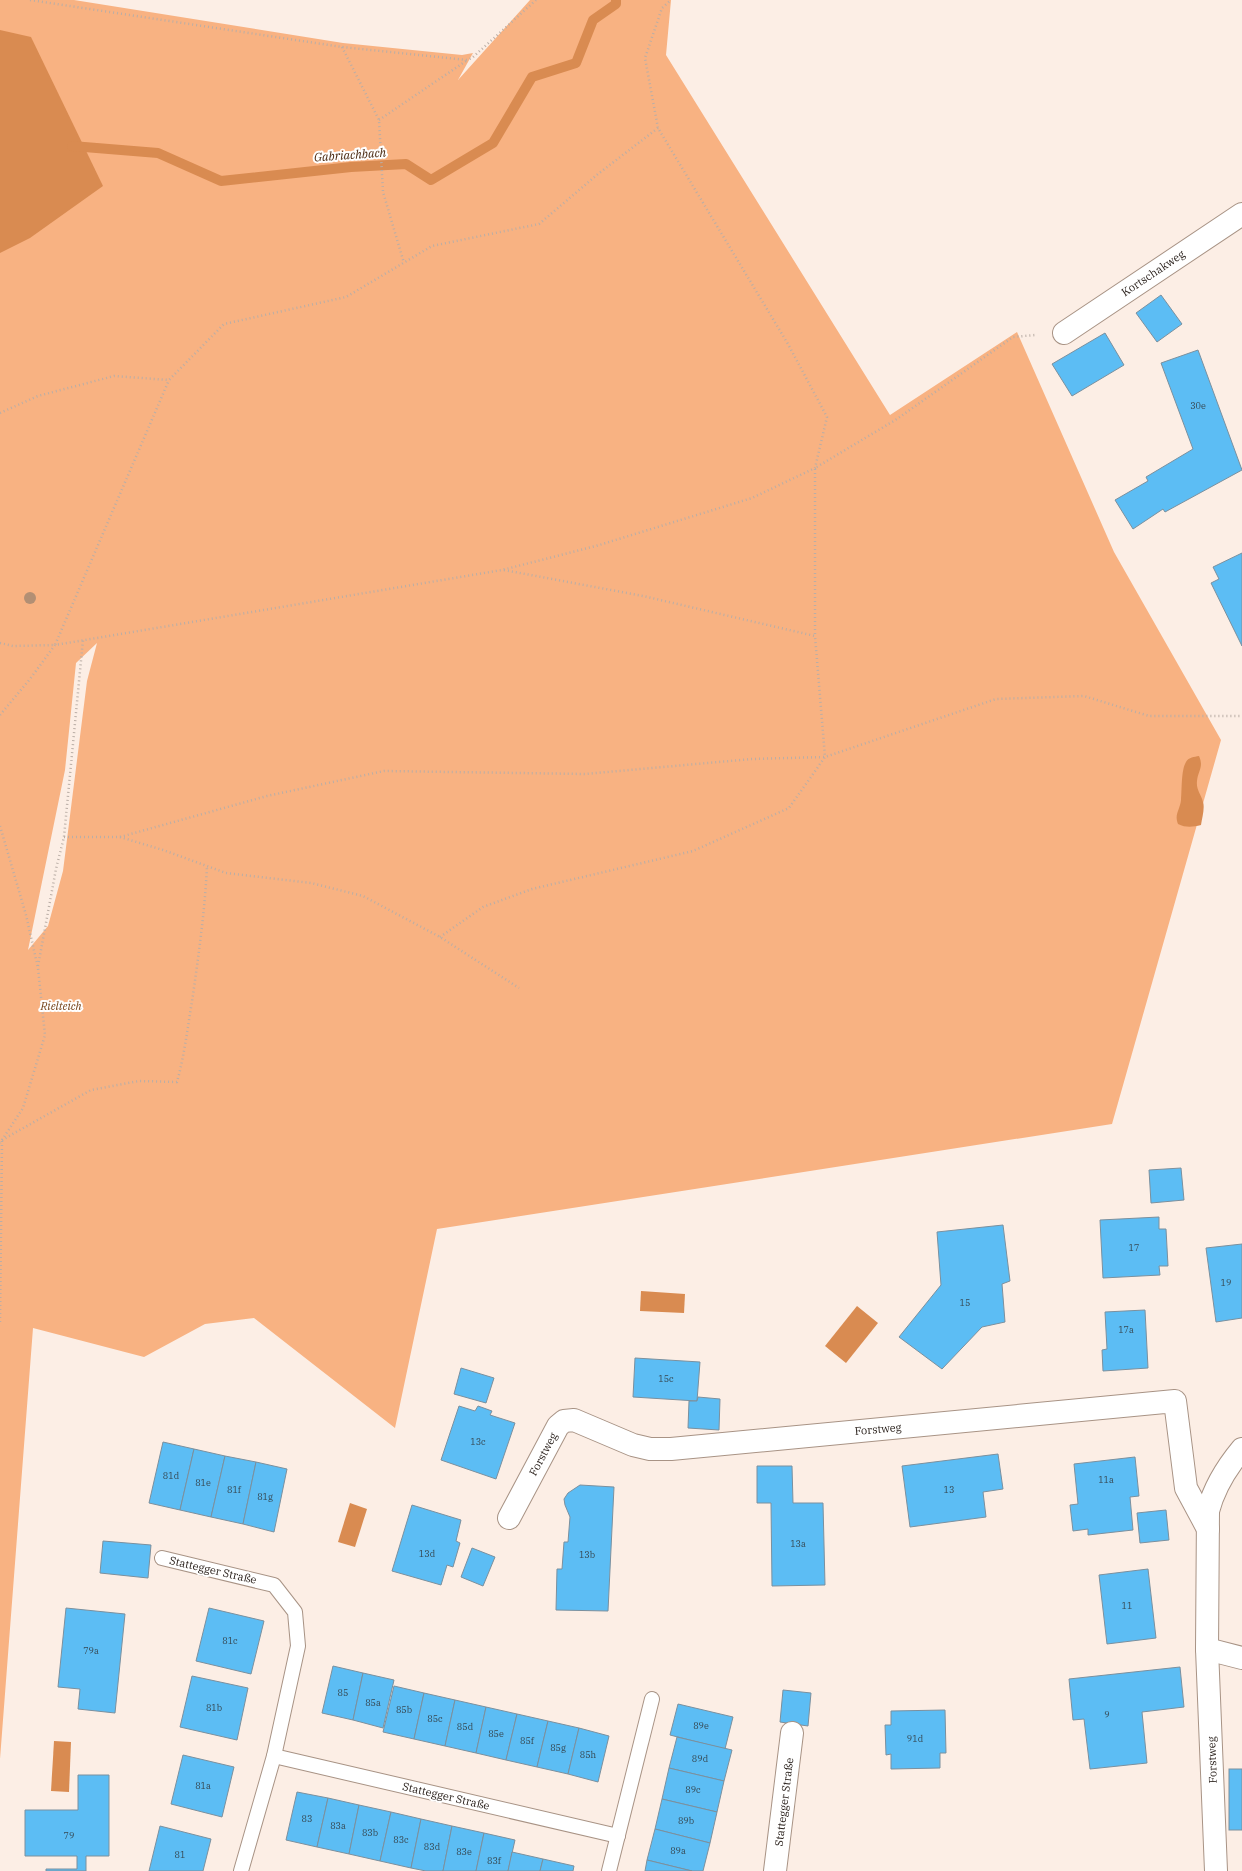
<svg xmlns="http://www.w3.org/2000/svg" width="1242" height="1871" font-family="'IBM Plex Serif',serif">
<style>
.green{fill:#f8b282;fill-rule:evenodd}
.water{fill:#d98b51}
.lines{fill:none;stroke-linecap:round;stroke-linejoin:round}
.stream{stroke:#d98b51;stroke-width:10}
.building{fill:#5cbdf4;stroke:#7b909e}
.lane-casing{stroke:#a89385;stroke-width:16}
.street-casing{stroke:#a89385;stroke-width:24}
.path{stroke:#baaea6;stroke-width:2.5;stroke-dasharray:1 3;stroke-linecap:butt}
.lane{stroke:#fff;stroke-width:14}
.street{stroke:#fff;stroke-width:22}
.tree{fill:#b28f74}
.labels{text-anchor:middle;stroke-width:4;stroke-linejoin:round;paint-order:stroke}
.number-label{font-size:9px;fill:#364852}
.street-label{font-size:11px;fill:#2a211c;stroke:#fff}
.park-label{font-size:11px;font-style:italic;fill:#754117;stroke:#fff}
.water-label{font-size:12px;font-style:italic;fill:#4b2a12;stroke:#fff}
</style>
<rect width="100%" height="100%" fill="#fceee5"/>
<!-- green -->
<path class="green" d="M 0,0 L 74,0 L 343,43 L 462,55 L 473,53 L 458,80 L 530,0 L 671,0 L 666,55 L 890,415 L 1017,332 L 1114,552 L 1221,740 L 1112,1124 L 437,1229 L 395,1428 L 254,1318 L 205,1324 L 144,1357 L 33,1328 L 0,1759 ZM 97,643 L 87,681 L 63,871 L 48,926 L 28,950 L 65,770 L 76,663 Z"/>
<!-- water -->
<g class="water">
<polygon points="0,30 31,37 103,186 30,238 0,253"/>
<path d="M 1199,756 C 1204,767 1198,771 1197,781 C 1196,790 1201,794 1203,802 C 1205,808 1202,818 1201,825 C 1193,827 1186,828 1178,824 C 1174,814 1180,810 1181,800 C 1182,790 1181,770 1186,762 C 1189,757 1194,757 1199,756 Z"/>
<polygon points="641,1291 685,1294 684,1313 640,1311"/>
<polygon points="857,1306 878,1323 846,1363 825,1346"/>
<polygon points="350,1503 367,1509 355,1547 338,1542"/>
<polygon points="54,1741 71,1742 69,1792 51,1791"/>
</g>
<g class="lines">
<!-- stream -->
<polyline class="stream" points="72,146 158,153 221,181 351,167 406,164 431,180 493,143 532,77 576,63 593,20 616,4 616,0"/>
</g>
<!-- building -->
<g class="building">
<polygon points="1161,295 1182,324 1157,342 1136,313"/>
<polygon points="1105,333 1124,365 1072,396 1052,364"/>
<polygon points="1198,350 1242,470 1165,512 1163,509 1133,529 1115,500 1148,481 1146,477 1193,449 1161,363"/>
<polygon points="1242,553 1242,646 1211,583 1219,579 1213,567"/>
<polygon points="1181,1168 1184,1200 1151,1203 1149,1170"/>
<polygon points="1159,1217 1159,1229 1166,1229 1168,1266 1159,1266 1160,1275 1103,1278 1100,1220"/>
<polygon points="1003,1225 1010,1281 1002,1284 1005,1322 982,1327 942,1369 899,1337 941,1285 937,1232"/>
<polygon points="1242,1244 1242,1318 1216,1322 1206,1248"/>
<polygon points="1145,1310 1148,1368 1103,1371 1102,1350 1107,1349 1105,1312"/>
<polygon points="635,1358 700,1362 697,1401 633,1397"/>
<polygon points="461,1368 494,1378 486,1403 454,1394"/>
<polygon points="698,1397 720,1399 719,1430 688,1428 689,1401 697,1401"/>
<polygon points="459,1406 475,1411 478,1406 492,1411 490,1415 515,1423 496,1479 441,1460"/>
<polygon points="163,1442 194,1449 180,1510 149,1503"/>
<polygon points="194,1449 225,1456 211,1517 180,1510"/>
<polygon points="998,1454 1003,1489 983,1492 986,1517 910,1527 902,1466"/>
<polygon points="225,1456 256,1462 243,1524 211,1517"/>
<polygon points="1135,1457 1139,1496 1130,1497 1133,1530 1088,1535 1088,1529 1073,1531 1070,1505 1078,1504 1074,1464"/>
<polygon points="256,1462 287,1469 274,1532 243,1524"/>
<polygon points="757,1466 792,1466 793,1503 823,1503 825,1585 772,1586 771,1503 757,1503"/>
<polygon points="580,1485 614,1487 608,1611 556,1610 557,1569 562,1569 564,1542 568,1542 570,1517 565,1505 564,1499 568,1493"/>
<polygon points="412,1505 461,1520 456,1541 460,1543 453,1567 447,1565 441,1585 392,1571"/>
<polygon points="1166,1510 1169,1540 1140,1543 1137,1513"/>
<polygon points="103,1541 151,1545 148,1578 100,1573"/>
<polygon points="472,1548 495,1557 483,1586 461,1577"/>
<polygon points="1148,1569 1156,1638 1107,1644 1099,1575"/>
<polygon points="66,1608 125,1614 115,1713 78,1709 80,1689 58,1687"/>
<polygon points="209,1608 264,1621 251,1674 196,1661"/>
<polygon points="333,1666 363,1673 353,1720 322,1713"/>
<polygon points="1180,1667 1184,1707 1142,1712 1147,1763 1090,1769 1084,1719 1073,1720 1069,1679"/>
<polygon points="363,1673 394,1680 383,1728 353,1720"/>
<polygon points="192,1676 248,1688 237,1740 180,1727"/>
<polygon points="394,1686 424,1693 414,1739 383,1732"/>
<polygon points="783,1690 811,1693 808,1726 780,1722"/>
<polygon points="424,1693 455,1700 445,1746 414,1739"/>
<polygon points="455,1700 486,1707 476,1753 445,1746"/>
<polygon points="678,1704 733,1717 725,1749 670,1735"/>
<polygon points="486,1707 517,1714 506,1760 476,1753"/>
<polygon points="945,1710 946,1753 940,1753 940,1768 891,1769 891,1754 886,1755 885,1725 891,1725 891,1711"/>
<polygon points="517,1714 548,1721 537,1767 506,1760"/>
<polygon points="548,1721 579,1728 568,1774 537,1767"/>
<polygon points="579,1728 609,1736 598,1782 568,1774"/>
<polygon points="677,1737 732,1750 724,1781 669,1768"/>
<polygon points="183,1755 234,1767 222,1817 171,1804"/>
<polygon points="669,1768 724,1781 717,1812 662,1799"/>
<rect x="1229" y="1769" width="13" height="61"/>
<polygon points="78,1775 109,1775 109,1856 86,1856 86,1871 46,1871 46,1869 77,1869 77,1856 25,1856 25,1810 78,1810"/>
<polygon points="297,1792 328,1798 317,1847 286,1840"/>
<polygon points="328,1798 359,1805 349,1854 317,1847"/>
<polygon points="662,1799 717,1812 710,1843 655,1829"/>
<polygon points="359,1805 391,1812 380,1861 349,1854"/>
<polygon points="391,1812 421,1819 411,1868 380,1861"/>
<polygon points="421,1819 452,1826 443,1871 426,1871 411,1868"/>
<polygon points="160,1826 211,1839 203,1871 149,1871"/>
<polygon points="452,1826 484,1833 476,1871 443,1871"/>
<polygon points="655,1829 710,1843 703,1871 692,1871 647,1860"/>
<polygon points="484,1833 515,1840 508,1871 476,1871"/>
<polygon points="512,1852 543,1859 540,1871 508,1871"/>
<polygon points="543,1859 574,1866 573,1871 540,1871"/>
<polygon points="647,1860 692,1871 645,1871"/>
</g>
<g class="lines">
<defs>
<g id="lane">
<polyline points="162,1558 274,1585 295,1612 298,1646 274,1756 241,1871"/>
<polyline points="274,1756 618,1836"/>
<polyline points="609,1871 652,1699"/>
</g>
<g id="street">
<polyline points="1064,333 1242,214"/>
<polyline points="509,1518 558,1426 564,1421 574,1420 633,1445 650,1449 671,1449 1175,1401 1186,1488 1208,1529"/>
<polyline points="1207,1649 1242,1658"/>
<polyline points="775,1871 792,1733"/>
<path d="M 1216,1871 L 1207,1649 L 1208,1511 C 1214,1488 1227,1467 1242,1449"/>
</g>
</defs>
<!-- lane casing -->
<use href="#lane" class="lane-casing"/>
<!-- street casing -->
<use href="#street" class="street-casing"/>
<!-- path -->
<g class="path">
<polyline points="30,0 342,47 467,60 472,58 536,0"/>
<polyline points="342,47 379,120 383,192 404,263"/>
<polyline points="379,120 466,61"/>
<polyline points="0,413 38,396 114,376 169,380 224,324 346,297 432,246 539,224 598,174 658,128"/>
<polyline points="504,570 643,596 815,636 815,468 897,419 1013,337 1035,335"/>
<polyline points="0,643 13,646 55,645 169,380"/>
<polyline points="0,715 30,679 55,645 502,570 596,546 752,498 815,468 827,417 788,344 658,128 645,58 662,8 671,0"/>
<polyline points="0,826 26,915 38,968 45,1035 23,1108 0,1143"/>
<polyline points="64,837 120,837 163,850 226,873 311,883 363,896 440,937 519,988"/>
<polyline points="120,837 267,796 384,771 585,774 752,759 825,757 996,699 1084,696 1149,716 1242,716"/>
<polyline points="440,937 483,907 532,889 693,851 789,808 825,757 815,636"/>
<polyline points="38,966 56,869 64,837 83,640"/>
<path d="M 2,1140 L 91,1090 L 139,1081 L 177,1082 C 185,1053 188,1024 193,995 C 199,952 205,909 207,866"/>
<polyline points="0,1322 2,1141"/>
</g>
<!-- lane -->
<use href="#lane" class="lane"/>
<!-- street -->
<use href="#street" class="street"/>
</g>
<!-- trees -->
<circle class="tree" cx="30" cy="598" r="6"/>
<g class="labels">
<!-- number labels -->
<g class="number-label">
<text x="1198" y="409">30e</text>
<text x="1134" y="1251">17</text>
<text x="1226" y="1286">19</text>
<text x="965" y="1306">15</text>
<text x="1126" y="1333">17a</text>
<text x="666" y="1382">15c</text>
<text x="478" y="1445">13c</text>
<text x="171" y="1479">81d</text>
<text x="1106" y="1483">11a</text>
<text x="203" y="1486">81e</text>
<text x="234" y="1493">81f</text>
<text x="949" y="1493">13</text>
<text x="265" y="1500">81g</text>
<text x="798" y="1547">13a</text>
<text x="427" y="1557">13d</text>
<text x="587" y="1558">13b</text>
<text x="1127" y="1609">11</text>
<text x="230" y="1644">81c</text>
<text x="91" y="1654">79a</text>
<text x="343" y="1696">85</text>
<text x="373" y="1706">85a</text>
<text x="214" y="1711">81b</text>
<text x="404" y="1713">85b</text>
<text x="1107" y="1718">9</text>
<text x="435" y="1722">85c</text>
<text x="701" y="1729">89e</text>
<text x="465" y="1730">85d</text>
<text x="496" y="1737">85e</text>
<text x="915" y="1742">91d</text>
<text x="527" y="1744">85f</text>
<text x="558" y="1751">85g</text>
<text x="588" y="1758">85h</text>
<text x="700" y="1762">89d</text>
<text x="203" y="1789">81a</text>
<text x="693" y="1793">89c</text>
<text x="307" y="1822">83</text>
<text x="686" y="1824">89b</text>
<text x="338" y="1829">83a</text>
<text x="370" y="1836">83b</text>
<text x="69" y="1839">79</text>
<text x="401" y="1843">83c</text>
<text x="432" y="1850">83d</text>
<text x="678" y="1854">89a</text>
<text x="464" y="1855">83e</text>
<text x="180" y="1858">81</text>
<text x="494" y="1864">83f</text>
</g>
<!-- street labels -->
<g class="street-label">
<text transform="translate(1153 273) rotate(-34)" y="4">Kortschakweg</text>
<text transform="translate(878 1429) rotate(-5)" y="4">Forstweg</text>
<text transform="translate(543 1454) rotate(-62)" y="4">Forstweg</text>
<text transform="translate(213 1570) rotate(13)" y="4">Stattegger Straße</text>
<text transform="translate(1212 1760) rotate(-92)" y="4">Forstweg</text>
<text transform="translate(446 1796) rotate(13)" y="4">Stattegger Straße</text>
<text transform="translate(784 1802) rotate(-83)" y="4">Stattegger Straße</text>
</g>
<!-- park labels -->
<g class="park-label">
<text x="61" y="1010">Rielteich</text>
</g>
<!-- water labels -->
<g class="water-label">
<text transform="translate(350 155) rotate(-4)" y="4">Gabriachbach</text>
</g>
</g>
</svg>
